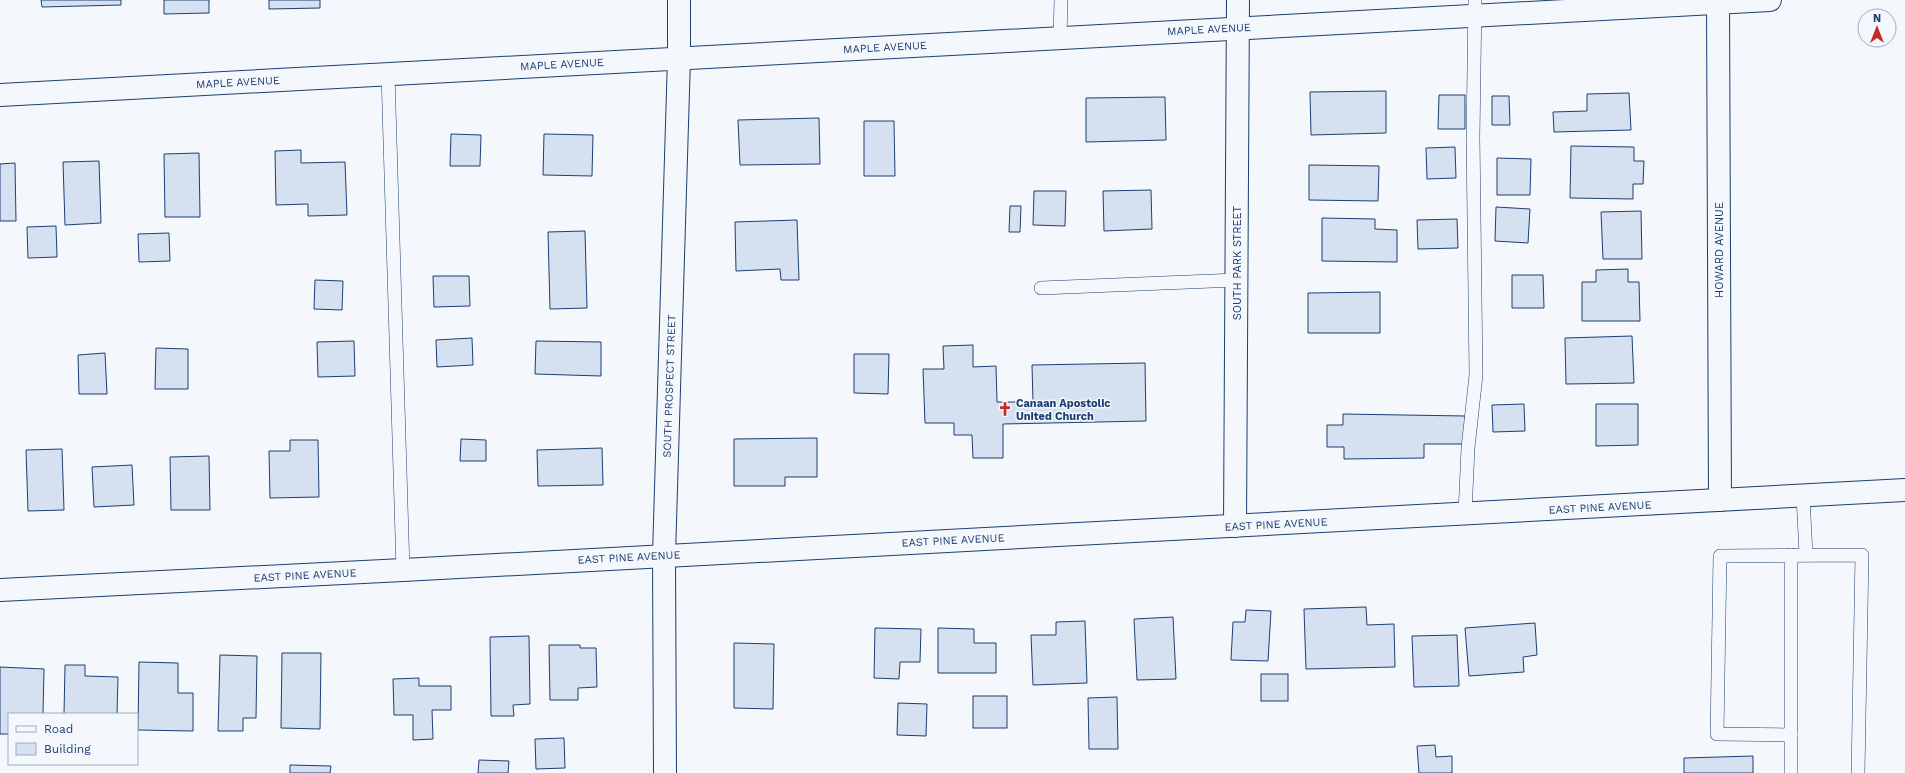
<svg xmlns="http://www.w3.org/2000/svg" width="1905" height="773" font-family="'Work Sans',sans-serif">
<style>
.building{fill:#d5e0f0;stroke:#1d3f73}
.lines{fill:none;stroke-linecap:round;stroke-linejoin:round}
.service-casing{stroke:#1d3f73;stroke-width:14}
.minor-casing{stroke:#1d3f73;stroke-width:24}
.service{stroke:#f4f7fb;stroke-width:13}
.minor{stroke:#f4f7fb;stroke-width:22}
.labels{text-anchor:middle;stroke-width:3;stroke-linejoin:round;paint-order:stroke}
.street-label{font-size:11px;fill:#1d3f73;stroke:#f4f7fb}
.poi-label{font-size:11px;font-weight:bold;fill:#1d3f73;stroke:#f4f7fb;text-anchor:start}
</style>
<rect width="100%" height="100%" fill="#f4f7fb"/>
<!-- building -->
<g class="building">
<polygon points="41,0 121,0 121,5 42,7"/>
<polygon points="164,0 209,0 209,13 164,14"/>
<polygon points="269,0 320,0 320,8 269,9"/>
<polygon points="1386,91 1386,133 1311,135 1310,92"/>
<polygon points="1629,93 1631,130 1554,132 1553,112 1587,111 1587,94"/>
<polygon points="1439,95 1465,95 1465,129 1438,129"/>
<polygon points="1492,96 1509,96 1510,125 1492,125"/>
<polygon points="1165,97 1166,140 1086,142 1086,98"/>
<polygon points="819,118 820,164 740,165 738,120"/>
<polygon points="864,121 894,121 895,176 864,176"/>
<polygon points="451,134 481,135 480,166 450,166"/>
<polygon points="544,134 593,135 592,176 543,175"/>
<polygon points="1571,146 1634,147 1634,161 1644,161 1643,184 1633,184 1633,199 1570,198"/>
<polygon points="1455,147 1456,178 1427,179 1426,148"/>
<polygon points="301,150 301,163 345,162 347,215 308,216 308,204 276,205 275,151"/>
<polygon points="199,153 200,217 165,217 164,154"/>
<polygon points="1497,158 1531,159 1530,195 1497,195"/>
<polygon points="99,161 101,223 65,225 63,162"/>
<polygon points="15,163 16,221 0,221 0,164"/>
<polygon points="1309,165 1379,166 1378,201 1309,200"/>
<polygon points="1151,190 1152,229 1104,231 1103,191"/>
<polygon points="1034,191 1066,191 1065,226 1033,225"/>
<polygon points="1010,206 1021,206 1020,232 1009,232"/>
<polygon points="1496,207 1530,209 1528,243 1495,241"/>
<polygon points="1641,211 1642,259 1603,259 1601,212"/>
<polygon points="1322,218 1375,219 1375,229 1397,230 1397,262 1322,261"/>
<polygon points="1457,219 1458,248 1418,249 1417,220"/>
<polygon points="797,220 799,280 781,280 780,269 736,271 735,222"/>
<polygon points="56,226 57,257 28,258 27,227"/>
<polygon points="585,231 587,308 550,309 548,232"/>
<polygon points="169,233 170,261 139,262 138,234"/>
<polygon points="1628,269 1628,282 1639,282 1640,321 1582,321 1582,282 1596,282 1596,270"/>
<polygon points="1512,275 1543,275 1544,308 1512,308"/>
<polygon points="433,276 469,276 470,306 434,307"/>
<polygon points="315,280 343,281 342,310 314,309"/>
<polygon points="1380,292 1380,333 1308,333 1308,293"/>
<polygon points="1632,336 1634,383 1566,384 1565,338"/>
<polygon points="472,338 473,365 437,367 436,340"/>
<polygon points="354,341 355,376 318,377 317,342"/>
<polygon points="536,341 601,342 601,376 535,374"/>
<polygon points="973,345 973,367 996,366 997,402 1033,402 1032,365 1145,363 1146,421 1003,424 1003,458 973,458 972,435 954,435 954,423 925,423 923,369 944,369 943,346"/>
<polygon points="156,348 188,349 188,389 155,389"/>
<polygon points="105,353 107,394 79,394 78,355"/>
<polygon points="854,354 889,354 888,394 854,393"/>
<polygon points="1524,404 1525,431 1493,432 1492,405"/>
<polygon points="1596,404 1638,404 1638,445 1596,446"/>
<polygon points="1343,414 1465,416 1465,444 1424,444 1424,458 1344,459 1344,447 1327,447 1327,425 1343,425"/>
<polygon points="817,438 817,477 785,477 785,486 734,486 734,439"/>
<polygon points="461,439 486,440 486,461 460,461"/>
<polygon points="290,440 318,440 319,497 270,498 269,451 290,451"/>
<polygon points="602,448 603,485 538,486 537,450"/>
<polygon points="62,449 64,510 28,511 26,450"/>
<polygon points="209,456 210,510 171,510 170,457"/>
<polygon points="132,465 134,505 94,507 92,467"/>
<polygon points="1366,607 1367,625 1394,624 1395,667 1306,669 1304,609"/>
<polygon points="1246,610 1271,611 1268,661 1231,660 1233,622 1245,622"/>
<polygon points="1173,617 1176,679 1137,680 1134,619"/>
<polygon points="1085,621 1087,683 1033,685 1031,635 1056,635 1056,622"/>
<polygon points="1535,623 1537,655 1523,657 1524,672 1469,676 1465,628"/>
<polygon points="875,628 921,629 920,662 900,662 899,679 874,678"/>
<polygon points="938,628 974,629 974,643 996,643 996,673 938,673"/>
<polygon points="1457,635 1459,686 1414,687 1412,636"/>
<polygon points="529,636 530,704 513,705 514,716 491,716 490,637"/>
<polygon points="734,643 774,644 773,709 734,708"/>
<polygon points="549,645 580,645 580,648 596,648 597,687 578,688 578,700 550,700"/>
<polygon points="282,653 321,653 320,729 281,728"/>
<polygon points="220,655 257,656 256,718 243,718 243,731 218,731"/>
<polygon points="139,662 178,663 178,693 193,693 193,731 138,730"/>
<polygon points="65,665 85,665 85,676 118,677 117,714 64,714"/>
<polygon points="0,667 44,669 43,714 9,714 9,734 0,734"/>
<rect x="1261" y="674" width="27" height="27"/>
<polygon points="419,678 419,686 451,686 451,710 432,710 433,739 413,740 413,715 394,715 393,679"/>
<rect x="973" y="696" width="34" height="32"/>
<polygon points="1117,697 1118,749 1089,749 1088,698"/>
<polygon points="898,703 927,704 926,736 897,735"/>
<polygon points="564,738 565,768 536,769 535,739"/>
<polygon points="1435,745 1436,757 1452,756 1452,773 1419,773 1417,746"/>
<polygon points="1753,756 1753,773 1684,773 1684,758"/>
<polygon points="479,760 509,761 508,773 478,773"/>
<polygon points="290,765 331,766 330,773 290,773"/>
</g>
<g class="lines">
<defs>
<g id="service">
<polyline points="1060,37 1061,0"/>
<polyline points="388,74 403,570"/>
<polyline points="1041,288 1237,280"/>
<polyline points="1803,496 1806,555"/>
<polyline points="1465,514 1468,448 1476,375 1473,137 1475,0"/>
<polyline points="1791,735 1717,734 1720,556 1862,555 1858,773"/>
<polyline points="1791,773 1791,555"/>
</g>
<g id="minor">
<polyline points="1718,0 1720,500"/>
<polyline points="0,95 1770,0"/>
<polyline points="1235,526 1238,0"/>
<polyline points="0,590 403,570 1905,490"/>
<polyline points="665,773 664,555 679,58 679,0"/>
</g>
</defs>
<!-- service casing -->
<use href="#service" class="service-casing"/>
<!-- minor casing -->
<use href="#minor" class="minor-casing"/>
<!-- service -->
<use href="#service" class="service"/>
<!-- minor -->
<use href="#minor" class="minor"/>
</g>
<!-- icons -->
<defs>
<symbol id="church-bare" viewBox="-9 -9 18 18"><path d="M-1.2-6h2.4v3.5h3.3v2.4h-3.3V6h-2.4V-.1h-3.3v-2.4h3.3Z" fill="#c62828" stroke="#f4f7fb" stroke-width="2.5" paint-order="stroke"/></symbol>
</defs>
<g fill-rule="evenodd">
<use href="#church-bare" x="995" y="399" width="20" height="20"/>
</g>
<g class="labels">
<!-- street labels -->
<g class="street-label">
<text transform="translate(1209 29) rotate(-3)" y="4">MAPLE AVENUE</text>
<text transform="translate(885 47) rotate(-3)" y="4">MAPLE AVENUE</text>
<text transform="translate(562 64) rotate(-3)" y="4">MAPLE AVENUE</text>
<text transform="translate(238 82) rotate(-3)" y="4">MAPLE AVENUE</text>
<text transform="translate(1719 250) rotate(-90)" y="4">HOWARD AVENUE</text>
<text transform="translate(1237 263) rotate(-90)" y="4">SOUTH PARK STREET</text>
<text transform="translate(669 386) rotate(-88)" y="4">SOUTH PROSPECT STREET</text>
<text transform="translate(1600 507) rotate(-3)" y="4">EAST PINE AVENUE</text>
<text transform="translate(1276 524) rotate(-3)" y="4">EAST PINE AVENUE</text>
<text transform="translate(953 540) rotate(-3)" y="4">EAST PINE AVENUE</text>
<text transform="translate(629 557) rotate(-3)" y="4">EAST PINE AVENUE</text>
<text transform="translate(305 575) rotate(-3)" y="4">EAST PINE AVENUE</text>
</g>
<!-- poi labels -->
<g class="poi-label">
<text x="1016" y="407">Canaan Apostolic<tspan x="1016" dy="13">United Church</tspan></text>
</g>
</g>
<!-- legend -->
<rect x="8" y="713" width="130" height="52" fill="#f4f7fb" stroke="#9eadc5"/>
<rect x="16" y="726" width="20" height="6" fill="#f4f7fb" stroke="#9eadc5"/>
<text x="44" y="733" font-size="12" fill="#1d3f73">Road</text>
<rect x="16" y="743" width="20" height="12" fill="#d5e0f0" stroke="#9eadc5"/>
<text x="44" y="753" font-size="12" fill="#1d3f73">Building</text>
<!-- north arrow -->
<g transform="translate(1877 28)"><circle r="19" fill="#f4f7fb" stroke="#9eadc5"/>
<path d="M0-3L7 15L0 10L-7 15Z" fill="#c62828"/>
<text y="-6" font-size="11" font-weight="bold" text-anchor="middle" fill="#1d3f73">N</text>
</g>
</svg>
